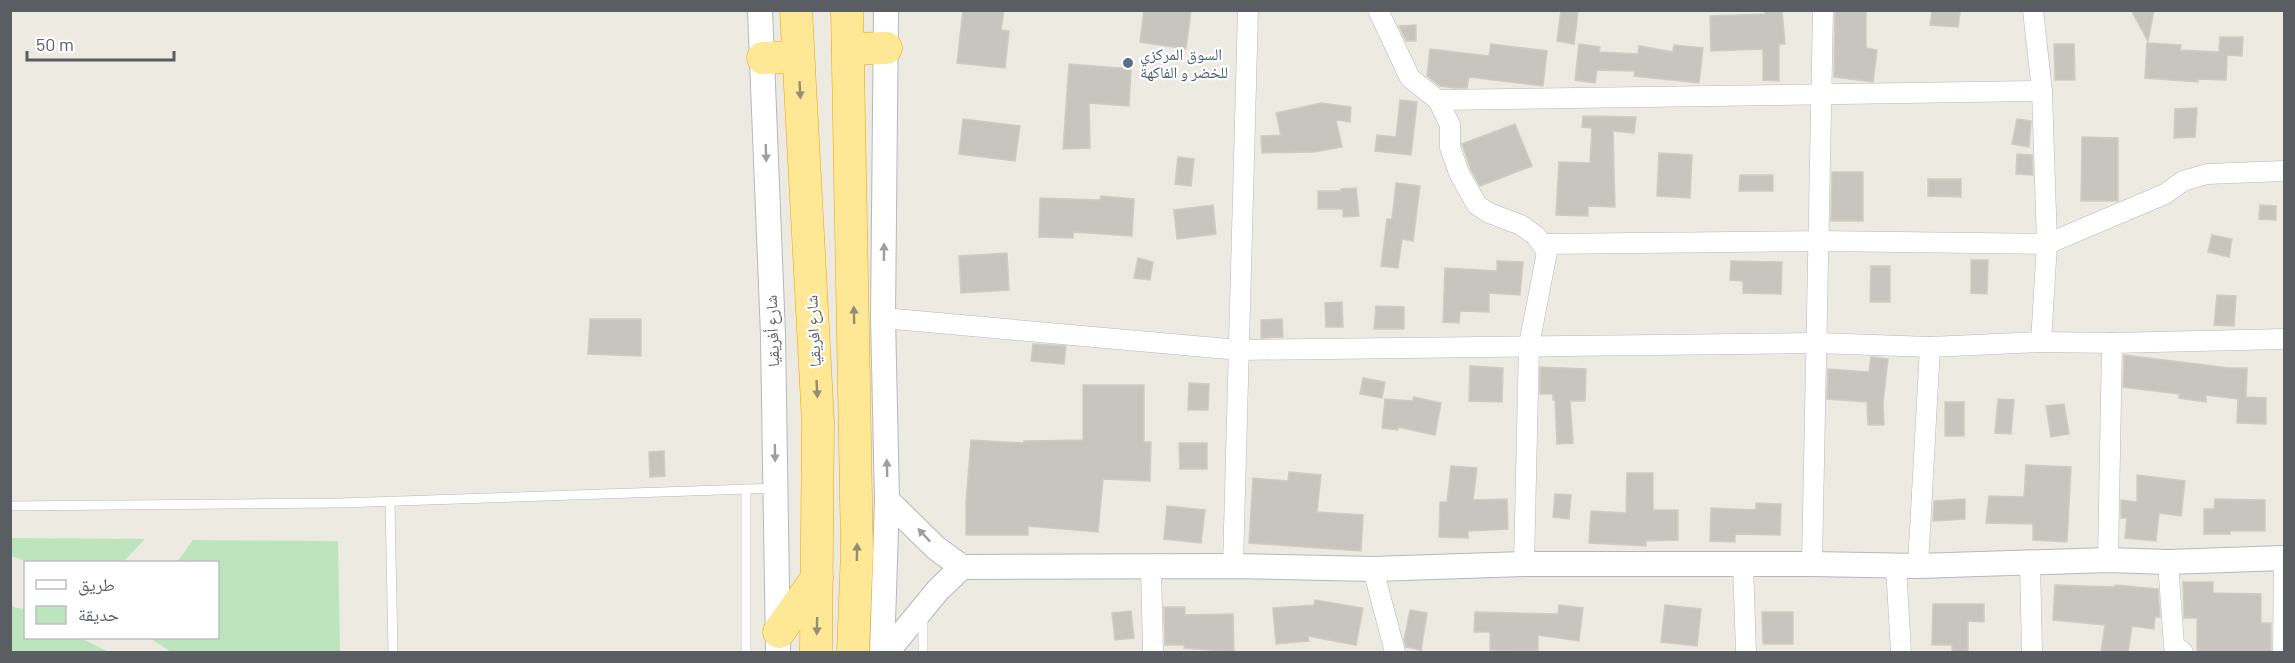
<svg xmlns="http://www.w3.org/2000/svg" width="2295" height="663" font-family="Barlow,'Noto Naskh Arabic',sans-serif">
<style>
.green{fill:#bde5bd}
.building{fill:#c8c5bf;stroke:#d2ccc0;stroke-width:1.5}
.lines{fill:none;stroke-linecap:round;stroke-linejoin:round}
.service-casing{stroke:#b4b8bc;stroke-width:10}
.minor-casing{stroke:#b4b8bc;stroke-width:21}
.tertiary-casing{stroke:#b4b8bc;stroke-width:26}
.trunk-casing{stroke:#eea300;stroke-width:33}
.service{stroke:#fff;stroke-width:9}
.minor{stroke:#fff;stroke-width:20}
.tertiary{stroke:#fff;stroke-width:24}
.trunk{stroke:#fee896;stroke-width:32}
.oneway{fill:#938e74}
.oneway2{fill:#9c9ea1}
.service-dot{fill:#5c6f8a;stroke:#fff;stroke-width:2}
.labels{text-anchor:middle;stroke-width:4.5;stroke-linejoin:round;paint-order:stroke}
.service-label{font-size:16px;fill:#4e5e75;stroke:#fff;text-anchor:start}
.street-label{font-size:16px;fill:#5a5e62;stroke:#fff}
</style>
<rect width="100%" height="100%" fill="#edeae1"/>
<!-- green -->
<g class="green">
<polygon points="10,538 145,539 123,562 28,562 11,556"/>
<polygon points="193,540 338,541 340,652 171,652 150,638 218,638 218,562 177,562"/>
<polygon points="11,606 25,610 26,638 80,638 109,652 11,652"/>
</g>
<!-- building -->
<g class="building">
<polygon points="963,10 1004,10 1001,30 1009,31 1005,68 957,63"/>
<polygon points="1144,10 1191,10 1186,49 1140,42"/>
<polygon points="1561,10 1578,12 1574,44 1557,41"/>
<polygon points="1765,10 1782,10 1785,44 1779,44 1779,81 1763,80 1763,49 1711,51 1710,16 1765,14"/>
<polygon points="1932,10 1960,12 1958,27 1930,25"/>
<polygon points="2131,10 2154,10 2148,41"/>
<polygon points="1835,11 1866,11 1866,48 1877,50 1873,82 1834,77"/>
<polygon points="1416,25 1416,41 1406,41 1399,26"/>
<polygon points="2220,37 2243,37 2242,56 2227,55 2226,80 2198,79 2198,82 2145,78 2147,43 2181,45 2180,50 2219,52"/>
<polygon points="1491,44 1547,51 1543,86 1469,77 1467,88 1454,88 1440,86 1427,76 1430,49 1489,56"/>
<polygon points="1579,44 1600,47 1599,52 1638,54 1639,46 1673,52 1674,45 1703,48 1699,83 1634,76 1635,71 1597,70 1595,83 1575,80"/>
<polygon points="2054,44 2074,44 2075,80 2055,80"/>
<polygon points="1069,64 1131,69 1129,106 1089,103 1090,148 1063,149"/>
<polygon points="1400,100 1417,102 1411,155 1375,151 1377,135 1396,137"/>
<polygon points="1321,103 1351,107 1350,122 1336,120 1342,147 1314,152 1262,153 1261,136 1281,135 1276,113"/>
<polygon points="2197,108 2195,137 2174,138 2175,109"/>
<polygon points="1583,116 1636,117 1634,133 1613,131 1615,207 1588,206 1588,216 1556,215 1559,162 1590,163 1592,128 1582,127"/>
<polygon points="963,119 1020,126 1015,161 959,154"/>
<polygon points="2017,119 2031,121 2029,147 2012,144"/>
<polygon points="1515,124 1532,166 1480,186 1471,170 1462,144"/>
<polygon points="2082,137 2118,138 2118,201 2081,201"/>
<polygon points="1659,153 1692,155 1690,198 1657,196"/>
<polygon points="2017,154 2032,155 2033,175 2016,174"/>
<polygon points="1178,157 1194,159 1191,186 1175,184"/>
<polygon points="1832,172 1863,172 1863,221 1831,221"/>
<polygon points="1740,175 1773,175 1773,191 1739,191"/>
<polygon points="1928,179 1961,179 1961,197 1928,196"/>
<polygon points="1396,183 1420,186 1413,241 1402,239 1398,268 1381,266 1387,219 1392,219"/>
<polygon points="1356,188 1359,216 1343,217 1343,209 1318,209 1318,191 1341,191 1341,189"/>
<polygon points="1101,196 1134,199 1132,236 1073,232 1073,238 1039,237 1040,198 1100,200"/>
<polygon points="1213,205 1216,234 1177,239 1174,210"/>
<polygon points="2260,205 2276,206 2276,220 2259,219"/>
<polygon points="2212,235 2232,239 2229,257 2208,252"/>
<polygon points="1007,253 1009,290 961,293 959,256"/>
<polygon points="1138,258 1153,262 1150,280 1134,278"/>
<polygon points="1971,260 1988,260 1987,294 1971,293"/>
<polygon points="1497,261 1523,262 1520,295 1489,293 1489,312 1460,311 1459,323 1443,322 1445,268 1497,271"/>
<polygon points="1731,261 1782,262 1781,294 1743,293 1743,281 1730,280"/>
<polygon points="1871,266 1890,266 1890,302 1870,302"/>
<polygon points="2217,295 2236,296 2234,326 2214,325"/>
<polygon points="1342,302 1343,327 1326,327 1325,303"/>
<polygon points="1376,306 1404,307 1404,329 1374,329"/>
<polygon points="590,319 641,319 641,356 588,354"/>
<polygon points="1282,319 1283,337 1261,338 1261,320"/>
<polygon points="1033,344 1066,346 1064,364 1031,361"/>
<polygon points="2124,355 2229,368 2247,368 2246,397 2266,398 2266,424 2237,423 2238,399 2206,395 2206,402 2179,398 2179,394 2123,387"/>
<polygon points="1871,357 1888,359 1883,402 1884,425 1868,425 1867,402 1827,399 1828,369 1869,372"/>
<polygon points="1470,366 1503,368 1502,402 1469,401"/>
<polygon points="1540,367 1586,369 1585,401 1570,401 1573,443 1557,444 1555,400 1553,400 1553,394 1540,394"/>
<polygon points="1363,378 1385,382 1382,398 1360,394"/>
<polygon points="1189,383 1209,384 1208,410 1188,410"/>
<polygon points="1083,385 1144,385 1144,442 1151,442 1150,481 1103,479 1098,532 1028,526 1028,535 966,535 966,502 971,440 1024,443 1024,441 1083,440"/>
<polygon points="1414,397 1441,403 1435,435 1398,427 1398,430 1382,428 1385,399 1413,401"/>
<polygon points="1998,399 2014,400 2011,434 1995,433"/>
<rect x="1945" y="402" width="19" height="34"/>
<polygon points="2064,404 2069,434 2051,437 2046,406"/>
<polygon points="1179,443 1207,443 1207,469 1180,469"/>
<polygon points="664,451 665,476 650,477 649,452"/>
<polygon points="2026,465 2071,467 2067,542 2033,540 2033,524 1986,523 1989,496 2024,497"/>
<polygon points="1451,466 1477,468 1473,500 1507,499 1508,529 1468,531 1468,538 1439,537 1440,502 1447,502"/>
<polygon points="1289,472 1321,475 1317,512 1363,515 1361,551 1249,543 1253,478 1288,481"/>
<polygon points="1627,473 1653,473 1653,510 1678,510 1678,540 1646,541 1646,546 1589,543 1591,511 1626,513"/>
<polygon points="2137,475 2185,481 2181,516 2159,513 2156,541 2125,538 2127,518 2121,518 2121,500 2137,502"/>
<polygon points="1555,494 1571,495 1569,519 1553,517"/>
<polygon points="1965,499 1965,519 1933,521 1934,501"/>
<polygon points="2215,499 2265,500 2265,531 2230,531 2230,534 2204,534 2204,509 2214,509"/>
<polygon points="1756,503 1781,504 1780,535 1735,534 1735,542 1710,541 1711,508 1756,510"/>
<polygon points="1167,506 1205,510 1201,543 1164,539"/>
<polygon points="2183,582 2213,582 2213,593 2261,594 2261,623 2271,623 2271,652 2197,652 2197,618 2184,618"/>
<polygon points="2055,585 2115,587 2115,585 2158,589 2160,617 2155,617 2154,629 2132,626 2128,652 2101,652 2105,625 2053,620"/>
<polygon points="1315,600 1363,608 1356,645 1308,636 1309,641 1276,644 1273,608 1314,605"/>
<polygon points="1933,604 1984,604 1984,622 1968,621 1968,652 1952,652 1952,645 1932,645"/>
<polygon points="1559,605 1583,608 1579,641 1538,635 1538,651 1490,650 1490,632 1474,632 1475,612 1558,614"/>
<polygon points="1665,605 1701,609 1697,646 1661,642"/>
<polygon points="1164,607 1185,607 1185,615 1233,614 1234,652 1184,648 1185,645 1165,645"/>
<polygon points="1410,610 1427,613 1421,650 1406,647 1404,640"/>
<polygon points="1131,611 1134,638 1115,640 1112,613"/>
<polygon points="1762,612 1793,612 1793,644 1763,644"/>
</g>
<g class="lines">
<defs>
<g id="service">
<polyline points="390,501 393,652"/>
<polyline points="10,506 340,503 776,488"/>
<polyline points="923,616 923,652"/>
<polyline points="746,652 746,489"/>
</g>
<g id="minor">
<polyline points="1378,10 1410,78 1438,100 1450,125 1450,147 1459,173 1477,205 1489,213 1521,225 1536,236 1547,252 1529,345 1524,564"/>
<polyline points="2033,10 2042,91 2047,244 2041,342"/>
<polyline points="1438,100 2042,91"/>
<polyline points="1543,244 1819,241 2047,244 2165,194 2183,181 2207,174 2284,171"/>
<polyline points="883,318 1239,350 1817,343 1930,347 2041,342 2112,343 2284,339"/>
<polyline points="2108,560 2112,343"/>
<polyline points="2030,562 2032,652"/>
<polyline points="2168,562 2174,646 2183,652"/>
<polyline points="1743,564 1746,652"/>
<polyline points="1812,564 1823,10"/>
<polyline points="1151,566 1153,652"/>
<polyline points="1233,566 1248,10"/>
<polyline points="1896,566 1901,652"/>
<polyline points="1918,566 1930,347"/>
<polyline points="1373,569 1395,652"/>
<polyline points="2283,652 2284,558"/>
</g>
<g id="tertiary">
<polyline points="760,10 773,335 778,652"/>
<polyline points="887,500 936,548 962,567 1233,566 1373,569 1524,564 1812,564 1918,566 2108,560 2168,562 2284,558"/>
<polyline points="882,652 887,500 883,318 886,10"/>
<polyline points="887,652 938,590 962,567"/>
</g>
<g id="trunk">
<polyline points="796,10 818,422 816,652"/>
<polyline points="847,10 857,551 853,652"/>
<polyline points="848,49 886,48"/>
<polyline points="763,58 798,57"/>
<polyline points="779,632 817,578"/>
</g>
</defs>
<!-- service casing -->
<use href="#service" class="service-casing"/>
<!-- minor casing -->
<use href="#minor" class="minor-casing"/>
<!-- tertiary casing -->
<use href="#tertiary" class="tertiary-casing"/>
<!-- trunk casing -->
<use href="#trunk" class="trunk-casing"/>
<!-- service -->
<use href="#service" class="service"/>
<!-- minor -->
<use href="#minor" class="minor"/>
<!-- tertiary -->
<use href="#tertiary" class="tertiary"/>
<!-- trunk -->
<use href="#trunk" class="trunk"/>
</g>
<!-- one-way arrows -->
<defs><path id="oneway-solid" d="M-6-.8H1V-3.2L6.5 0L1 3.2V.8H-6Z" transform="scale(1.5)"/></defs>
<g class="oneway">
<use href="#oneway-solid" transform="translate(800 90) rotate(87)"/>
<use href="#oneway-solid" transform="translate(854 315) rotate(-91)"/>
<use href="#oneway-solid" transform="translate(817 389) rotate(87)"/>
<use href="#oneway-solid" transform="translate(857 552) rotate(-89)"/>
<use href="#oneway-solid" transform="translate(817 626) rotate(91)"/>
</g>
<g class="oneway2">
<use href="#oneway-solid" transform="translate(766 153) rotate(88)"/>
<use href="#oneway-solid" transform="translate(884 252) rotate(-89)"/>
<use href="#oneway-solid" transform="translate(775 453) rotate(89)"/>
<use href="#oneway-solid" transform="translate(887 468) rotate(-91)"/>
<use href="#oneway-solid" transform="translate(924 535) rotate(-133)"/>
</g>
<!-- markers -->
<circle class="service-dot" cx="1128" cy="63" r="6"/>
<g class="labels">
<!-- service labels -->
<g class="service-label">
<text x="1140" y="60">السوق المركزي<tspan x="1140" dy="18">للخضر و الفاكهة</tspan></text>
</g>
<!-- street labels -->
<g class="street-label">
<text transform="translate(772 331) rotate(-92)" y="6">شارع أفريقيا</text>
<text transform="translate(813 331) rotate(-93)" y="6">شارع افريقيا</text>
</g>
</g>
<!-- border -->
<rect width="2295" height="663" fill="none" stroke="#5a5e62" stroke-width="24"/>
<!-- legend -->
<rect x="24" y="561" width="195" height="78" fill="#ffffff" stroke="#bdbfc0" stroke-width="1.5"/>
<rect x="36" y="580" width="30" height="9" fill="#ffffff" stroke="#bdbfc0" stroke-width="1.5"/>
<text x="78" y="591" font-size="18" fill="#5a5e62">طريق</text>
<rect x="36" y="606" width="30" height="18" fill="#bde5bd" stroke="#bdbfc0" stroke-width="1.5"/>
<text x="78" y="621" font-size="18" fill="#5a5e62">حديقة</text>
<!-- scale -->
<path d="M27 51v9h147v-9" fill="none" stroke="#5a5e62" stroke-width="3"/>
<text x="36" y="51" font-size="18" fill="#5a5e62" stroke="#ffffff" stroke-width="4.5" paint-order="stroke">50 m</text>
</svg>
